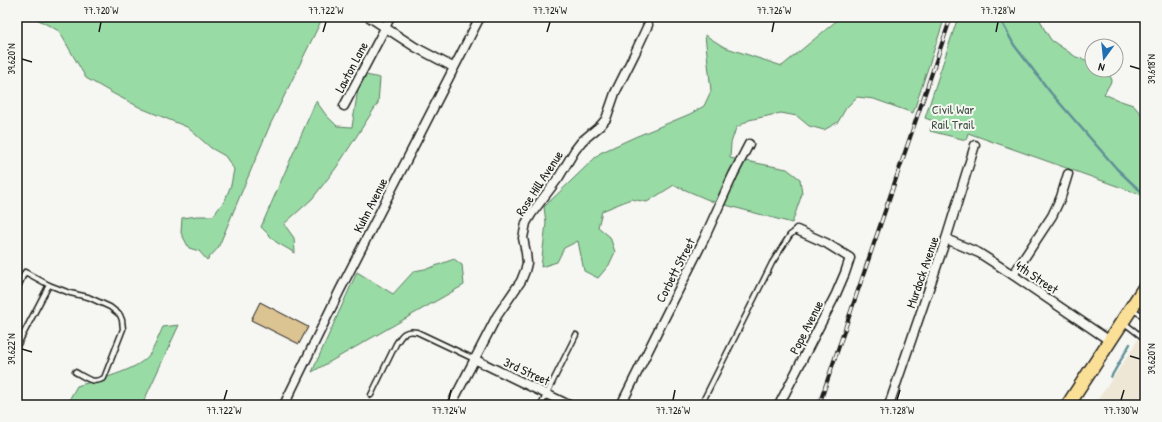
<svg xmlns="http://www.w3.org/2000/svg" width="1162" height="422" font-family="'Patrick Hand',sans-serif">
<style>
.built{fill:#eee7d5}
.green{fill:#99dba5;stroke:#5a7c60}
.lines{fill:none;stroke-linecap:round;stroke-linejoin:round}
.stream{stroke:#5f9096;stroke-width:2.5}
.building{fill:#dbc392;stroke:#1c1c1c}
.service-casing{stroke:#1c1c1c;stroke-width:7}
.minor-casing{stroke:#1c1c1c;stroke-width:11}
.primary-casing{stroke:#1c1c1c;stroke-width:16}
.service{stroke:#f6f6f2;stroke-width:4}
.minor{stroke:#f6f6f2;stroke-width:8}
.primary{stroke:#fadf96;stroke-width:13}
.rail-casing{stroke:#1c1c1c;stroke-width:4}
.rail{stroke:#f6f6f2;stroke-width:2.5;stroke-dasharray:8;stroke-linecap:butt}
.ticks{fill:none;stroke:#1c1c1c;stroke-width:1.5}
.labels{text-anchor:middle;stroke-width:4;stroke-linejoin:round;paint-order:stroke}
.street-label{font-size:13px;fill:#1c1c1c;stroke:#f6f6f2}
.park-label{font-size:13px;fill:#425545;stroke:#f6f6f2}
.neatline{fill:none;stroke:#1c1c1c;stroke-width:1.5}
.ticks-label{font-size:10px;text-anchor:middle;fill:#1c1c1c}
</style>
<rect width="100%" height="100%" fill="#f6f6f2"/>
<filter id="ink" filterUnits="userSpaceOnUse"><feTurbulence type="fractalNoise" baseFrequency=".025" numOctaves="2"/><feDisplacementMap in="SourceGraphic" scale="8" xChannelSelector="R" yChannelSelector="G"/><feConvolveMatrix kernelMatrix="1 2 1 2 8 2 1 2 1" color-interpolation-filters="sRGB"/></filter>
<g filter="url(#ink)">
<!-- built -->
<polygon class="built" points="1145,327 1145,405 1094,405 1130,353"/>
<!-- green -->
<g class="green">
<polygon points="33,17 323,17 270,125 218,248 207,260 199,251 189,248 181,233 182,218 197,216 213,216 225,200 231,185 234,169 225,156 211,148 187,127 143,109 114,94 86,78 59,31"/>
<polygon points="841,17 945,17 913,113 874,99 857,97 846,108 838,122 824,130 809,126 797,116 781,113 749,120 736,128 731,143 730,158 787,169 800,179 802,194 792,223 711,201 674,185 647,202 631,199 602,211 598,227 610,237 615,252 609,265 598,278 584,271 578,241 564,248 557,262 541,267 546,223 544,207 600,153 635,137 690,114 704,106 711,91 705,35 724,47 782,66"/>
<polygon points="958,17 1039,17 1043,27 1051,40 1076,57 1092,62 1092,70 1107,70 1112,80 1104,94 1118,100 1133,105 1143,116 1145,119 1145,196 968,133 966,140 930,131 933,121 925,118"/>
<polygon points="366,75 380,78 378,103 336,168 312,199 284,224 294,238 295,253 276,242 261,227 316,101 326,115 337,126 352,127 358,89"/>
<polygon points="454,259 462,265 464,285 312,372 357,272 393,294 414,271 430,268"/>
<path d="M 179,325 L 142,405 L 71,405 L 69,400 L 77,386 C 96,380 137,371 149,355 C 154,349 159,335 163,327 Z"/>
</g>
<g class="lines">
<!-- stream -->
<g class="stream">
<polyline points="999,17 1014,45 1051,93 1117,169 1136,187 1145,194"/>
<polyline points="1111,377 1130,344"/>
</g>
</g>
<!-- building -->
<polygon class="building" points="260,302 308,327 299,344 251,320"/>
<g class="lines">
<defs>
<g id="service">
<path d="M 49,285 L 70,293 L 88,297 L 110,307 L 120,315 L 122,320 L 123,329 L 104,378 C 93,385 85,377 75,372"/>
<polyline points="17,289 25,272 49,285 17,346"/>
<polyline points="1133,310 1145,317"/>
<polyline points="1123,322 1145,339"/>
<path d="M 371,395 L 396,344 C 402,334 405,330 417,332 L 474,359"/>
<polyline points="541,405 576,335"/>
<polyline points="701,405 772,263 790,235 797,230"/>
</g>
<g id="minor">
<polyline points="369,17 415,47 453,67"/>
<polyline points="344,106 385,28 390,17"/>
<polyline points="946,239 979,253 1013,275 1110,341"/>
<polyline points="1013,275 1052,216 1061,197 1068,174"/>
<polyline points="474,359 569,405"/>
<polyline points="284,405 340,290 480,17"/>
<polyline points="451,405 497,316 521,281 525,271 527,263 526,253 523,238 526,223 532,213 559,177 575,150 582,141 600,126 606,119 615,93 635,53 648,25"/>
<polyline points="621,405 704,239 733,175 749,144"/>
<polyline points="779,405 836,294 845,273 850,258 826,243 797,230"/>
<polyline points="889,405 946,239 975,145"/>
</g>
<polyline id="primary" points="1068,405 1145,287"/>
</defs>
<!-- service casing -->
<use href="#service" class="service-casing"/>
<!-- minor casing -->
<use href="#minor" class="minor-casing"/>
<!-- primary casing -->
<use href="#primary" class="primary-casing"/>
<!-- service -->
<use href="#service" class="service"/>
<!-- minor -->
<use href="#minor" class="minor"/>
<!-- primary -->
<use href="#primary" class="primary"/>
<defs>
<polyline id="rail" points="819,405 951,17"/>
</defs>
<!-- rail casing -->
<use href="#rail" class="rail-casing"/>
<!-- rail -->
<use href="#rail" class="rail"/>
</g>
</g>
<!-- ticks -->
<path class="ticks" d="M 99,32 L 101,22M 323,32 L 326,22M 547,32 L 550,22M 772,32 L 774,22M 996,32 L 998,22M 22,59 L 32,62M 1130,66 L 1140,69M 22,349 L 32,352M 1130,356 L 1140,359M 224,400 L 227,390M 449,400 L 451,390M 673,400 L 675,390M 897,400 L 900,390M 1121,400 L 1124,390"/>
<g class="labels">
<!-- street labels -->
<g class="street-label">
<text transform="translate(351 67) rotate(-62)" y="5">Lawton Lane</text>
<text transform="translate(539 183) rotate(-57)" y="5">Rose Hill Avenue</text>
<text transform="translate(370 205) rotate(-63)" y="5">Kuhn Avenue</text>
<text transform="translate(675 270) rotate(-63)" y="5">Corbett Street</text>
<text transform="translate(922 272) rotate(-71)" y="5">Murdock Avenue</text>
<text transform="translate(1037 277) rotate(34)" y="5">4th Street</text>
<text transform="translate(806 327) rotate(-63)" y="5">Pope Avenue</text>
<text transform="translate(527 371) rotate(25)" y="5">3rd Street</text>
</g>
<!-- park labels -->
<g class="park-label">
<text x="953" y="114">Civil War<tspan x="953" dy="15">Rail Trail</tspan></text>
</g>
</g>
<!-- margin -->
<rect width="1162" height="422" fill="none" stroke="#f6f6f2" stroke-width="44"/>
<!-- north arrow -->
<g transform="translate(1104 58) rotate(195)"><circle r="19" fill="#f6f6f2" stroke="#9f9f9c"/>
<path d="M0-3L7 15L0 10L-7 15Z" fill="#1f6fb2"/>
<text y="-6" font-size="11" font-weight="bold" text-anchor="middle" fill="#1c1c1c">N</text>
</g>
<rect x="22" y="22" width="1118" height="378" class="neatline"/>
<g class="ticks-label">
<text x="101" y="14">77.720°W</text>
<text x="326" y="14">77.722°W</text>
<text x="550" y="14">77.724°W</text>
<text x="774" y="14">77.726°W</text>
<text x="998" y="14">77.728°W</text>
<text transform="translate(11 59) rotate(-90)" y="4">39.620°N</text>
<text transform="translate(1151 69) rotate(-90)" y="4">39.618°N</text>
<text transform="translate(11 349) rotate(-90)" y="4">39.622°N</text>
<text transform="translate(1151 359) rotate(-90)" y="4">39.620°N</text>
<text x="224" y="414">77.722°W</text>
<text x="449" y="414">77.724°W</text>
<text x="673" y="414">77.726°W</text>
<text x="897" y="414">77.728°W</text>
<text x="1121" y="414">77.730°W</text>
</g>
</svg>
